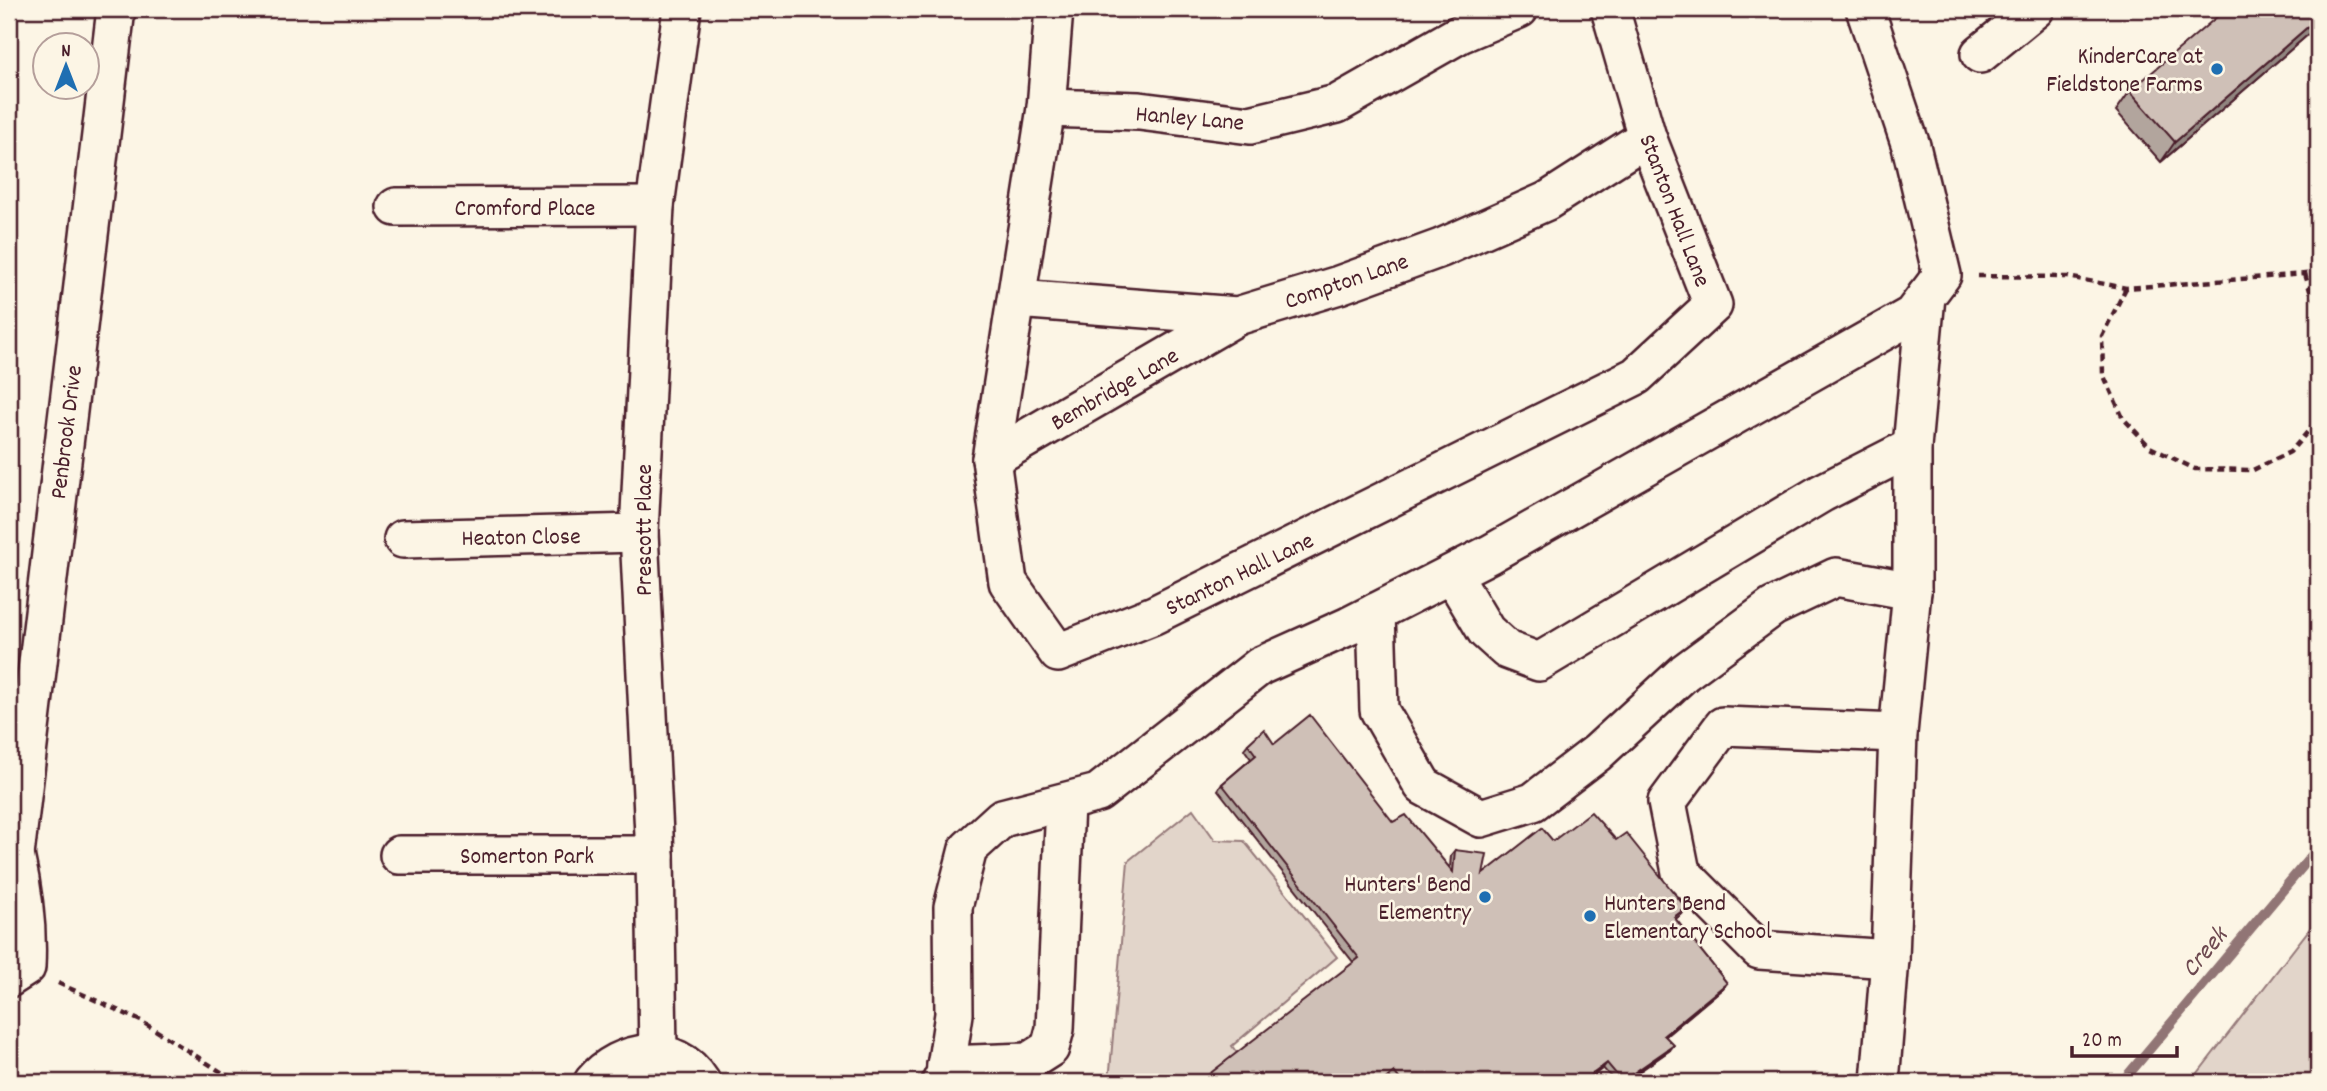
<svg xmlns="http://www.w3.org/2000/svg" width="2327" height="1091" font-family="Dekko,sans-serif">
<style>
.green{fill:#e2d5ca;stroke:#967a7a;stroke-width:2}
.lines{fill:none;stroke-linecap:round;stroke-linejoin:round}
.stream{stroke:#917474;stroke-width:10}
.minor-casing{stroke:#4a1f2b;stroke-width:42}
.path{stroke:#4a1f2b;stroke-width:4.5;stroke-dasharray:7 5;stroke-linecap:butt}
.minor{stroke:#fcf5e5;stroke-width:37}
.wall{fill:#b2a59d;stroke:#4a1f2b;stroke-width:2}
.shaded-wall{fill:#918680;stroke:#4a1f2b;stroke-width:2}
.building{fill:#cfc0b7;stroke:#4a1f2b;stroke-width:2}
.poi-dot{fill:#1f6fb2;stroke:#fcf5e5;stroke-width:2.5}
.labels{text-anchor:middle;stroke-width:5;stroke-linejoin:round;paint-order:stroke}
.poi-label{font-size:24px;fill:#4a1f2b;stroke:#fcf5e5;text-anchor:end}
.street-label{font-size:24px;fill:#4a1f2b;stroke:#fcf5e5}
.water-label{font-size:26px;font-style:italic;fill:#6d4950;stroke:#fcf5e5}
</style>
<rect width="100%" height="100%" fill="#fcf5e5"/>
<filter id="ink" filterUnits="userSpaceOnUse"><feTurbulence type="fractalNoise" baseFrequency=".0143" numOctaves="2"/><feDisplacementMap in="SourceGraphic" scale="14" xChannelSelector="R" yChannelSelector="G"/><feConvolveMatrix kernelMatrix="1 2 1 2 8 2 1 2 1" color-interpolation-filters="sRGB"/></filter>
<g filter="url(#ink)">
<!-- green -->
<g class="green">
<polygon points="1193,809 1215,840 1244,841 1337,957 1232,1046 1239,1056 1205,1082 1109,1082 1128,861"/>
<polygon points="2318,918 2318,1082 2191,1082"/>
</g>
<g class="lines">
<!-- stream -->
<polyline class="stream" points="2122,1082 2318,848"/>
<defs>
<g id="minor">
<polyline points="1054,9 1046,108 991,459 1008,582 1058,653 1154,615 1636,376 1713,305 1647,137 1610,9"/>
<polyline points="1980,54 2035,9"/>
<polyline points="1046,108 1139,111 1250,125 1337,104 1460,34 1519,9"/>
<polyline points="396,207 655,206"/>
<polyline points="1017,299 1237,316 1339,285 1441,248 1547,201 1647,137"/>
<polyline points="991,459 1237,316"/>
<polyline points="403,539 639,533"/>
<polyline points="1452,574 1486,631 1507,650 1539,662 1822,493 1912,447"/>
<polyline points="1376,612 1379,710 1423,786 1481,818 1533,802 1597,753 1685,672 1773,607 1836,577 1912,591"/>
<polyline points="399,855 655,855"/>
<polyline points="9,864 15,855 116,9"/>
<polyline points="1890,959 1759,950 1681,872 1667,802 1723,726 1898,733"/>
<path d="M 9,978 L 26,967 C 28,928 24,894 15,855"/>
<polyline points="658,1054 655,855 639,533 655,206 682,9"/>
<polyline points="946,1065 1028,1062 1050,1048 1055,1029 1065,804"/>
<path d="M 593,1082 C 620,1049 675,1040 701,1082"/>
<polyline points="941,1082 945,1074 954,1014 953,907 968,849 1002,818 1098,793 1260,666 1349,626 1490,554 1912,315 1942,275 1911,146 1865,9"/>
<polyline points="1880,1082 1890,959 1898,733 1912,591 1912,447 1926,296"/>
</g>
</defs>
<!-- minor casing -->
<use href="#minor" class="minor-casing"/>
<!-- path -->
<g class="path">
<polyline points="2305,274 2311,294 2318,303"/>
<polyline points="1978,276 2068,277 2126,288 2318,273"/>
<polyline points="2126,288 2102,336 2103,374 2123,418 2150,447 2195,469 2253,470 2290,452 2318,420"/>
<polyline points="58,983 141,1021 226,1075 256,1082"/>
</g>
<!-- minor -->
<use href="#minor" class="minor"/>
</g>
<!-- wall -->
<g class="wall">
<polygon points="2318,9 2318,26 2161,162 2116,111 2130,91"/>
<polygon points="1248,744 1274,744 1393,822 1450,868 1451,855 1455,850 1483,874 1553,841 1616,840 1682,914 1675,919 1727,983 1723,988 1665,1036 1670,1050 1624,1082 1615,1082 1603,1068 1585,1082 1394,1082 1390,1078 1353,962 1218,790 1222,784 1251,759 1244,749"/>
</g>
<!-- shaded-wall -->
<g class="shaded-wall">
<polygon points="2318,18 2318,26 2161,162 2175,142"/>
<polygon points="1686,908 1682,914 1670,923 1674,917"/>
<polygon points="1727,983 1723,988 1660,1041 1664,1035"/>
<polygon points="1674,1045 1670,1050 1624,1082 1621,1082"/>
<polygon points="1607,1063 1603,1068 1585,1082 1582,1082"/>
</g>
<!-- building -->
<g class="building">
<polygon points="2226,9 2318,9 2318,18 2175,142 2130,91"/>
<polygon points="1310,715 1393,822 1406,815 1453,872 1455,850 1487,854 1483,874 1542,828 1553,841 1591,812 1616,840 1626,833 1686,908 1674,917 1727,983 1664,1035 1674,1045 1622,1081 1607,1063 1582,1082 1402,1082 1394,1072 1382,1082 1199,1082 1359,958 1222,784 1256,755 1248,744 1264,729 1274,744"/>
</g>
</g>
<!-- markers -->
<g class="poi-dot">
<circle cx="2217" cy="69" r="7"/>
<circle cx="1485" cy="897" r="7"/>
<circle cx="1590" cy="916" r="7"/>
</g>
<g class="labels">
<!-- poi labels -->
<g class="poi-label">
<text x="2203" y="63">KinderCare at<tspan x="2203" dy="28">Fieldstone Farms</tspan></text>
<text x="1471" y="891">Hunters' Bend<tspan x="1471" dy="28">Elementry</tspan></text>
<text x="1604" y="910" text-anchor="start">Hunters Bend<tspan x="1604" dy="28">Elementary School</tspan></text>
</g>
<!-- street labels -->
<g class="street-label">
<text transform="translate(1190 117) rotate(5)" y="8">Hanley Lane</text>
<text x="525" y="215">Cromford Place</text>
<text transform="translate(1676 210) rotate(69)" y="8">Stanton Hall Lane</text>
<text transform="translate(1346 280) rotate(-19)" y="8">Compton Lane</text>
<text transform="translate(1114 388) rotate(-30)" y="8">Bembridge Lane</text>
<text transform="translate(65 432) rotate(-83)" y="8">Penbrook Drive</text>
<text transform="translate(643 530) rotate(-90)" y="8">Prescott Place</text>
<text transform="translate(521 536) rotate(-1)" y="8">Heaton Close</text>
<text transform="translate(1239 573) rotate(-26)" y="8">Stanton Hall Lane</text>
<text x="527" y="863">Somerton Park</text>
</g>
<!-- water labels -->
<g class="water-label">
<text transform="translate(2203 951) rotate(-50)" y="9">Creek</text>
</g>
</g>
<!-- margin -->
<rect width="2327" height="1091" fill="none" stroke="#fcf5e5" stroke-width="35"/>
<rect x="18" y="18" width="2292" height="1056" fill="none" stroke="#4a1f2b" stroke-width="2.5" filter="url(#ink)"/>
<!-- north arrow -->
<g transform="translate(66 66)"><circle r="33" fill="#fcf5e5" stroke="#b59f9b" stroke-width="2"/>
<path d="M0-5L12 26L0 18L-12 26Z" fill="#1f6fb2"/>
<text y="-10" font-size="19" font-weight="bold" text-anchor="middle" fill="#4a1f2b">N</text>
</g>
<!-- scale -->
<path d="M2072 1046v10h105v-10" fill="none" stroke="#4a1f2b" stroke-width="3.5"/>
<text x="2082" y="1046" font-size="21" fill="#4a1f2b" stroke="#fcf5e5" stroke-width="5" paint-order="stroke">20 m</text>
</svg>
